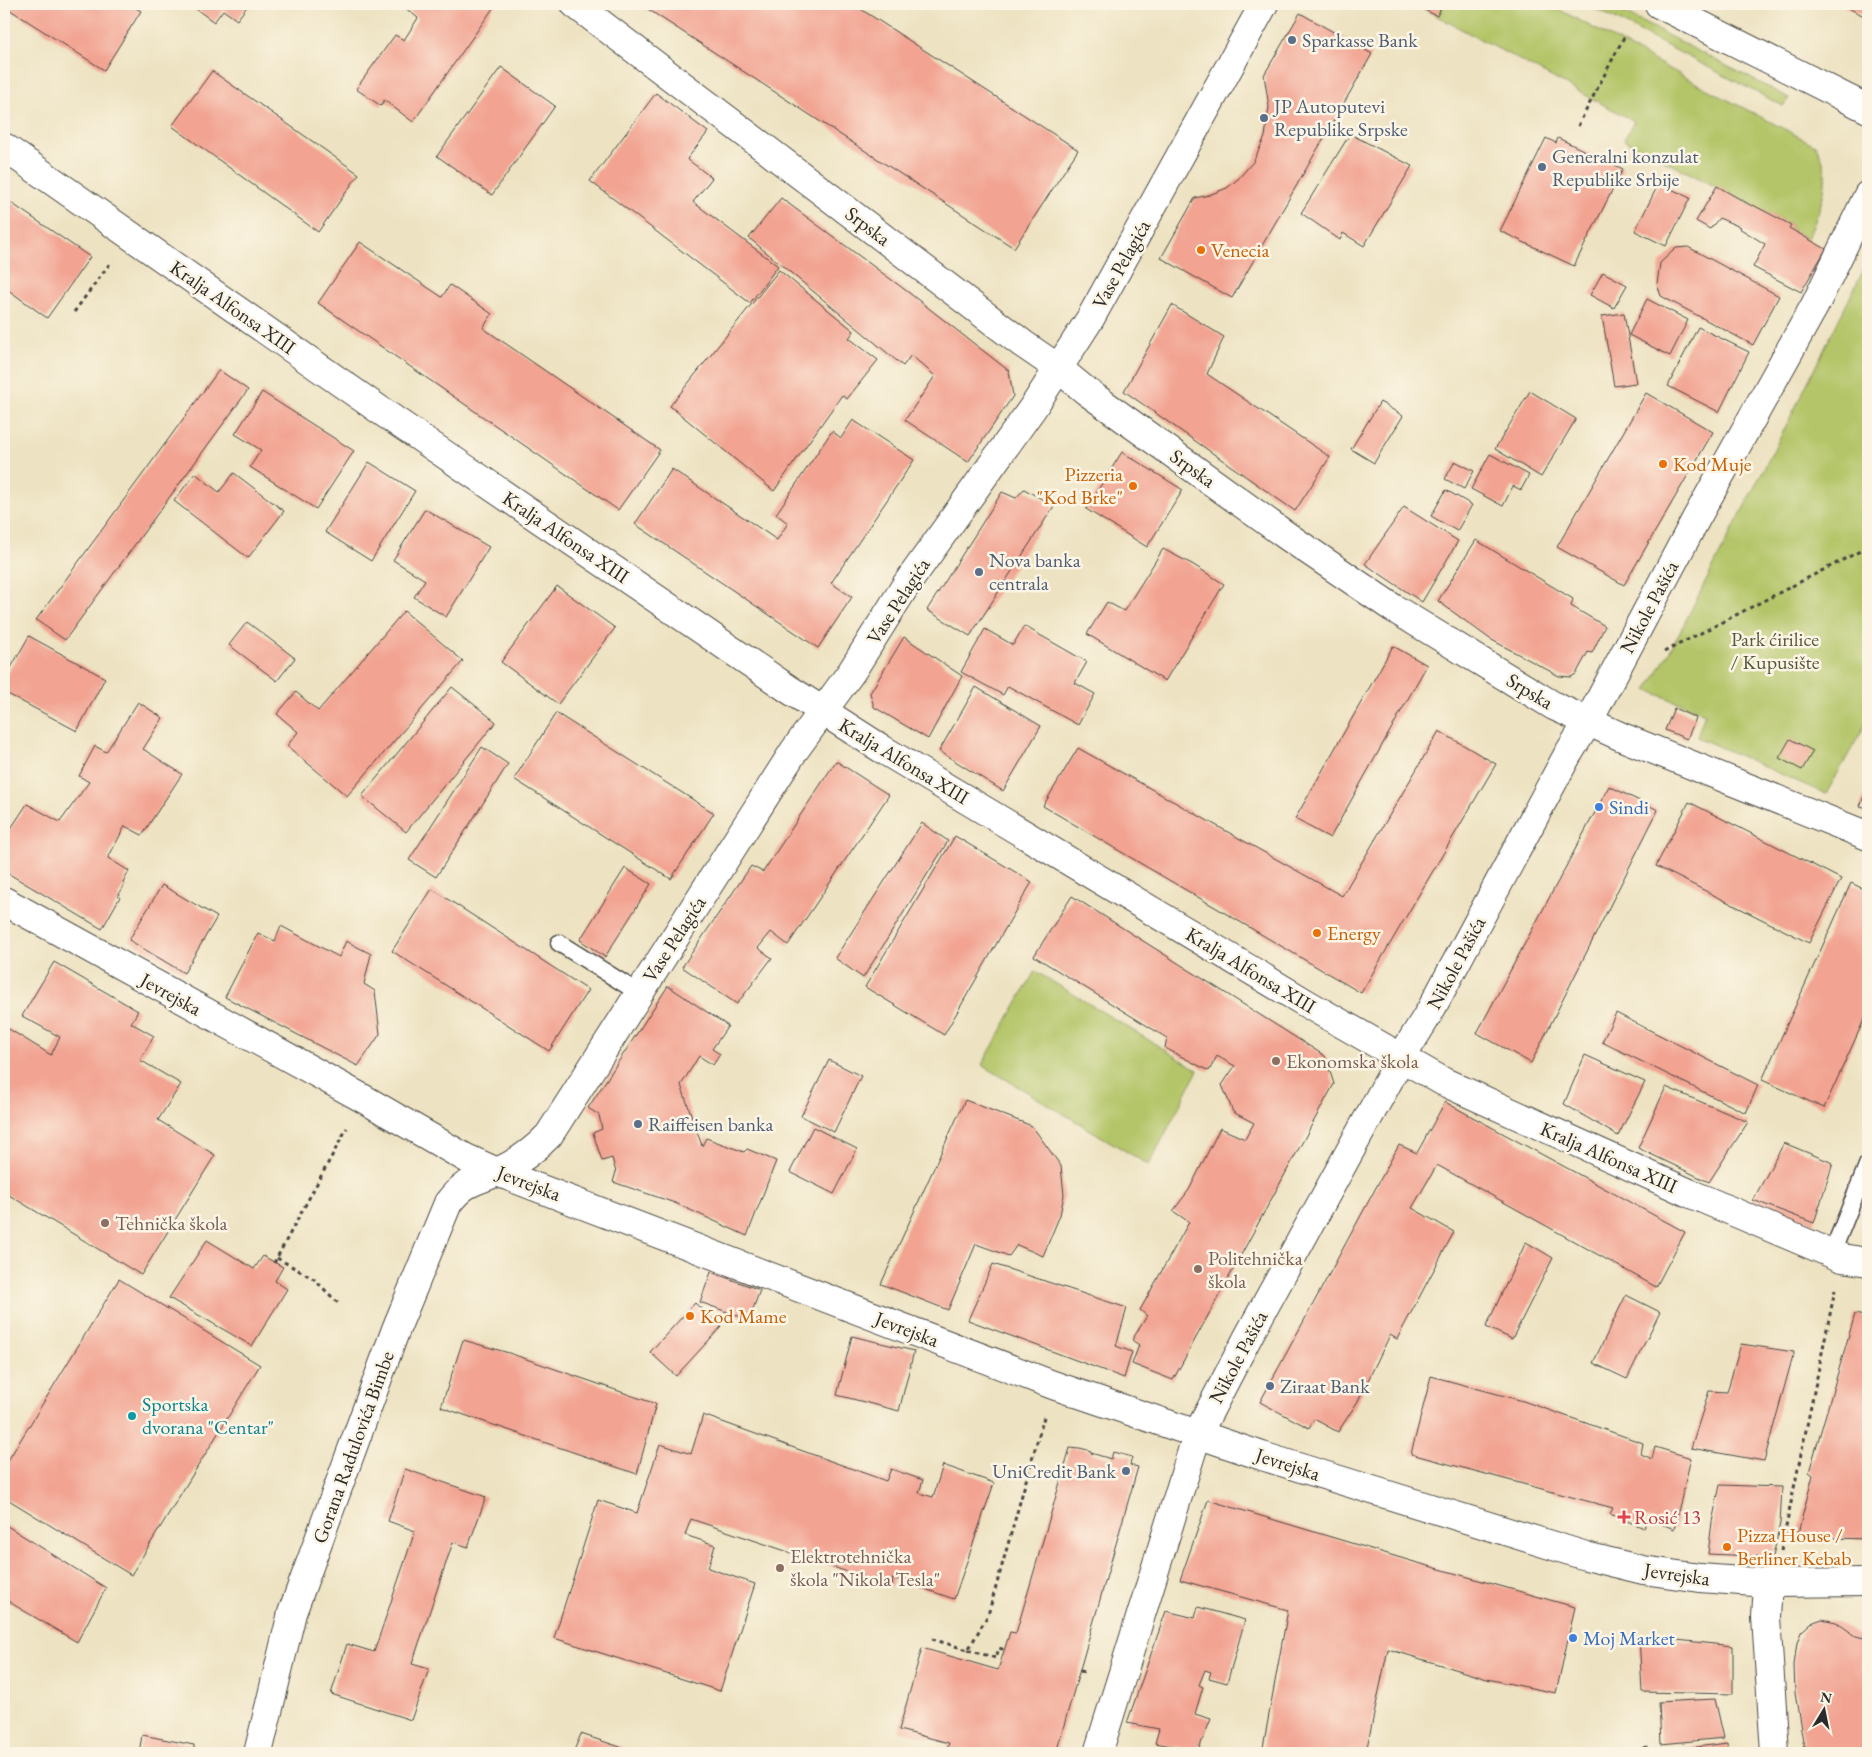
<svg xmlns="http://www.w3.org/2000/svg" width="1872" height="1757" font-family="'EB Garamond',serif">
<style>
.green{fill:#b3c568;stroke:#6f784a}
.building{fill:#f2a391}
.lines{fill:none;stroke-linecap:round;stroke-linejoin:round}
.lane-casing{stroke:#484642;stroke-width:19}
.street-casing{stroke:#484642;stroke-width:30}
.secondary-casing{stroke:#484642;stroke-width:30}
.path{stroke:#484642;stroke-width:3;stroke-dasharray:4 4;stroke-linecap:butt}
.lane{stroke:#fff;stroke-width:16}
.street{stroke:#fff;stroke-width:28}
.secondary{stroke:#fff;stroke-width:28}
.service-dot{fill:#5c6f8a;stroke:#fcf5e5;stroke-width:2}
.food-dot{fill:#e8710a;stroke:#fcf5e5;stroke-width:2}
.shop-dot{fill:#3f7fe0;stroke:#fcf5e5;stroke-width:2}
.education-dot{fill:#8d6e63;stroke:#fcf5e5;stroke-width:2}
.culture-dot{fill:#0f9aa8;stroke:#fcf5e5;stroke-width:2}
.health-dot{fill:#e0444e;stroke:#fcf5e5;stroke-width:2}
.labels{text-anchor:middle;stroke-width:5;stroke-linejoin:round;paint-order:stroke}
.service-label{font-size:20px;fill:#4e5e75;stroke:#fcf5e5;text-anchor:start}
.street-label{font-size:20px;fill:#2b2b2b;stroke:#fcf5e5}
.food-label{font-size:20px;fill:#c56008;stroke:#fcf5e5;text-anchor:start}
.park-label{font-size:20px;fill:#54593d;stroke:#fcf5e5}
.shop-label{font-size:20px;fill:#366cbe;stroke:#fcf5e5;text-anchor:start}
.education-label{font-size:20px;fill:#785e54;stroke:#fcf5e5;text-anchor:start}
.culture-label{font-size:20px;fill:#0d838f;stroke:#fcf5e5;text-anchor:start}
.health-label{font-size:20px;fill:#be3a42;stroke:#fcf5e5;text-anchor:start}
</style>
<rect width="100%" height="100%" fill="#fcf5e5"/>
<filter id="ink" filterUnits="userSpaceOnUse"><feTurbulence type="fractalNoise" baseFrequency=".02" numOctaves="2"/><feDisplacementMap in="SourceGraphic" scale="10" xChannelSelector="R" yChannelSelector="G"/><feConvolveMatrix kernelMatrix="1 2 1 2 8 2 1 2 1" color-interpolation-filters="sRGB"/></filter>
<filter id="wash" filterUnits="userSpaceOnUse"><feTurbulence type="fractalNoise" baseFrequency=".0096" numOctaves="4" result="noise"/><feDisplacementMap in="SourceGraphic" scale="20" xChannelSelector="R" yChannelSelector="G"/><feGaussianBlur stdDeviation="1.12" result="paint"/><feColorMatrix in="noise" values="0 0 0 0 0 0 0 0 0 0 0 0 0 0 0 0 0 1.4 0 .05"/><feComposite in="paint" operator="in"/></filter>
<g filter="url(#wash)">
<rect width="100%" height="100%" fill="#ede2c1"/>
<!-- green -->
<g class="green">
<path d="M 1414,4 L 1549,4 L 1707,89 L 1815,145 C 1836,176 1820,207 1808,239 L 1789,228 L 1791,225 L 1624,140 L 1634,121 Z"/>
<polygon points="1586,4 1607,4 1789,98 1783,106"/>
<polygon points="1868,261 1868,720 1826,794 1697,737 1705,713 1647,690 1671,649 1788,422"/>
<polygon points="1035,971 1198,1070 1149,1165 982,1065"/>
</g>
<g id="blocks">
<!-- building -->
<g class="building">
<polygon points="4,4 129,4 141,11 104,70 4,6"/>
<polygon points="189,4 249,4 237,20 223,10 214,22"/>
<polygon points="400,4 496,4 413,122 384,100 381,106 356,89 395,35 404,40 418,18"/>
<polygon points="640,4 853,4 1078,150 1014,248"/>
<polygon points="1413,4 1443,4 1437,16"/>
<polygon points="1840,4 1868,4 1868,18"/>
<polygon points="1300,13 1372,54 1232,298 1161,258 1195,198 1209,195 1227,188 1238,179 1253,162 1265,137 1269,107 1264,75"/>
<polygon points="501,67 555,106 492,195 437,156"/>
<polygon points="212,71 359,174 318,232 172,126"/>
<polygon points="656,93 708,132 687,159 712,178 693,202 778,266 750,303 590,181"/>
<polygon points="1350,134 1412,166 1364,246 1343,233 1340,240 1301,213"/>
<polygon points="1546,138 1556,143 1558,138 1623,169 1574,266 1500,231"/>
<polygon points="1659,183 1690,198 1666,246 1635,231"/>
<polygon points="1717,186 1752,206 1753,205 1791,225 1789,228 1826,249 1801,292 1753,267 1765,244 1739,228 1740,227 1719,218 1710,229 1696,221"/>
<polygon points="4,198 90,257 47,318 4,287"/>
<polygon points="781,198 908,292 1009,371 1013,396 968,462 905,420 935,376 911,355 903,366 749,238"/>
<polygon points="360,242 442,297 450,285 492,314 483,328 660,450 618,510 318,303"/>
<polygon points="1688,247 1779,296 1753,345 1661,296 1657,284 1660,263 1676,248"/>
<polygon points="779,270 854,331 849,338 878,360 847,399 842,395 774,491 670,406"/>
<polygon points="1603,272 1627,285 1614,308 1590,295"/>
<polygon points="1647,299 1688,320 1670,356 1629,335"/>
<polygon points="1172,305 1224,337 1207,374 1330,457 1295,511 1124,391"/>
<polygon points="1624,313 1636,383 1614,386 1602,316"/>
<polygon points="1698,327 1749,352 1719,412 1668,386"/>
<polygon points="219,370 248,390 65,640 36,620"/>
<polygon points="1530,391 1576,419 1541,477 1495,449"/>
<polygon points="262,392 354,451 316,509 250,467 261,450 235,434"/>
<polygon points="1646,393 1713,432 1624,585 1557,547"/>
<polygon points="1380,402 1403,416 1374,463 1351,449"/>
<polygon points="853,420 914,460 831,583 852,597 818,648 635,524 672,469 777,540 788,523 776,514 832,431 841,438"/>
<polygon points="1122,452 1183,490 1147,547 1086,509"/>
<polygon points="1490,454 1529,475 1521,490 1513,486 1503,506 1471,489"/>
<polygon points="1455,461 1474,471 1464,489 1445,479"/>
<polygon points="369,462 415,491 371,561 325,532"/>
<polygon points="195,473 219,492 234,473 284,511 248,558 174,501"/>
<polygon points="1024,489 1054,506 970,636 927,610 1002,492 1016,498"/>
<polygon points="1446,490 1472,505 1457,531 1431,516"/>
<polygon points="1404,507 1458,541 1422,602 1365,564"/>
<polygon points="425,509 489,547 446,617 414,597 425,580 393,560"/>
<polygon points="1476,540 1573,599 1571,606 1605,626 1592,653 1588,652 1576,674 1571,677 1559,676 1490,639 1438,601"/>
<polygon points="1163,549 1192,564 1224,584 1165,681 1087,634 1107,602 1124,611"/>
<polygon points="557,586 615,628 558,704 501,662"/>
<polygon points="404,611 463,661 347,796 287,746 298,732 277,714 296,692 318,711"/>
<polygon points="247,622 295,658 277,681 229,645"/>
<polygon points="1024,626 1087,662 1075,683 1095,694 1078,725 1008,686 1003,695 961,672 985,629 1013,645"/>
<polygon points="29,636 105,678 77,731 4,692 4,680"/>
<polygon points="904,637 962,676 928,739 874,707 870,693"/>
<polygon points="1393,646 1427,665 1330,838 1295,819"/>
<polygon points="452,687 496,722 406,832 362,796"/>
<polygon points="976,687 1041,726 1003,791 939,751"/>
<polygon points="138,702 163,718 143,749 182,774 142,835 125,826 108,858 129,871 123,883 125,884 118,896 120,897 102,929 4,871 4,839 27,804 60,822 89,782 79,776 95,746 106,752"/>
<polygon points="1674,708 1696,718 1687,739 1665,730"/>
<polygon points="556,713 714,813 671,879 514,779"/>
<polygon points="1439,731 1496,764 1361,993 1043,806 1078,748 1342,896"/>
<polygon points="1790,739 1813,751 1802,770 1779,758"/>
<polygon points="482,747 508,764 436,877 409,860"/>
<polygon points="836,761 889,795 788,945 771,932 758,948 772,958 737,1004 682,967 751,866 763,872"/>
<polygon points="1609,786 1658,810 1531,1063 1477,1033"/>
<polygon points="1868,787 1868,808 1860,806"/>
<polygon points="1689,802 1841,879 1809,943 1656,866"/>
<polygon points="922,823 948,841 863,978 835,958"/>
<polygon points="955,836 1032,882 944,1035 865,987"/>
<polygon points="625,868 651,884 605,957 580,940"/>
<polygon points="1851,883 1868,891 1868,1011 1824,1108 1762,1080"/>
<polygon points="162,885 217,917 184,973 129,940"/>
<polygon points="432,889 588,990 549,1051 392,951"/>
<polygon points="1072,896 1325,1056 1334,1084 1173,1380 1132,1364 1139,1345 1132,1340 1147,1316 1140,1310 1189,1222 1173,1211 1189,1190 1220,1128 1245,1139 1254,1123 1233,1112 1222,1085 1235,1066 1217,1056 1209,1071 1165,1048 1167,1038 1034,956"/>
<polygon points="281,926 339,957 346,941 371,954 364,984 375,991 380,1034 358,1066 225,997 258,933 275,941"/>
<polygon points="54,962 138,1011 131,1023 154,1036 140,1060 181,1084 158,1120 215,1155 141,1275 4,1192 4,1026 51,1055 60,1037 22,1016"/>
<polygon points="668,986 728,1026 712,1049 720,1054 713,1065 699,1056 681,1085 702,1146 706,1138 744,1152 747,1149 776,1161 747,1236 675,1203 613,1182 616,1172 612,1158 602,1161 593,1133 602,1129 599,1115 588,1108"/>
<polygon points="1616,1013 1758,1085 1746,1113 1602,1042"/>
<polygon points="1585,1055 1645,1082 1618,1136 1564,1104"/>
<polygon points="829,1060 861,1076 834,1132 801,1116"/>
<polygon points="1666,1087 1748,1122 1709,1182 1638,1148"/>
<polygon points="965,1100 1032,1126 1061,1166 1064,1195 1060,1215 1043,1256 1017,1245 1009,1256 976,1244 948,1310 881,1284"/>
<polygon points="1445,1102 1685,1232 1656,1287 1437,1165 1412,1208 1454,1232 1397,1339 1390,1335 1358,1401 1338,1432 1314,1419 1309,1428 1260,1402 1399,1145 1417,1153"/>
<polygon points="813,1127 857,1149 834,1194 790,1172"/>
<polygon points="1784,1143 1833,1163 1814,1223 1753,1200"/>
<polygon points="207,1240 254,1269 263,1256 283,1267 275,1281 287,1289 252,1346 169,1298"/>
<polygon points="1526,1242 1553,1258 1512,1339 1486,1327"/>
<polygon points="993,1264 1127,1308 1116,1346 1132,1352 1124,1378 968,1320"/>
<polygon points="711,1272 760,1290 749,1320 700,1302"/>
<polygon points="119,1279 260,1365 131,1575 4,1497 4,1467"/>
<polygon points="1626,1295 1660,1312 1627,1379 1593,1363"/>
<polygon points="695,1303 721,1327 676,1376 650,1352"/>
<polygon points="1855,1314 1868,1317 1868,1539 1797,1537 1813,1475 1809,1472"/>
<polygon points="852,1336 914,1351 899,1411 837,1395"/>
<polygon points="463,1340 509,1353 656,1404 637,1474 441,1407"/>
<polygon points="1741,1344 1794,1352 1764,1461 1691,1448 1709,1391 1727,1392"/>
<polygon points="1431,1376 1523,1401 1643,1443 1641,1454 1652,1459 1655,1447 1691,1458 1674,1529 1647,1518 1644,1528 1610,1514 1613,1508 1411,1454"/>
<polygon points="703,1415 886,1481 891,1469 923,1480 919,1493 933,1497 943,1465 994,1483 954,1599 893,1578 892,1587 691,1519 685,1535 715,1545 708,1568 755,1584 720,1691 554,1638 598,1500 637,1513 660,1444 691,1454"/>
<polygon points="1070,1448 1078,1449 1080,1448 1091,1451 1091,1453 1111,1459 1113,1452 1132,1457 1130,1465 1138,1467 1056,1753 946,1753 949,1743 899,1730 922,1648 998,1670 1010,1632 1016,1633"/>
<polygon points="405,1469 486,1497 468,1547 453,1542 412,1664 429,1669 411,1720 331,1694 347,1644 374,1652 415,1531 388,1521"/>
<polygon points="1720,1485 1782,1487 1780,1523 1773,1557 1708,1554 1712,1522"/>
<polygon points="1208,1500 1411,1561 1575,1607 1556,1693 1487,1679 1388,1649 1366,1752 1369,1753 1262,1753 1288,1610 1180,1580"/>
<polygon points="4,1524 106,1588 77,1642 4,1599"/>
<polygon points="1198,1607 1245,1620 1227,1683 1209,1678 1211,1672 1205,1670 1199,1685 1203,1687 1195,1714 1211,1719 1198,1751 1155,1743 1159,1729 1127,1723 1166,1611 1195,1618"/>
<polygon points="1822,1619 1836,1622 1856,1636 1868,1639 1868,1753 1805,1753 1795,1693 1794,1665 1797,1643 1801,1632 1811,1623"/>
<polygon points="1639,1636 1733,1646 1733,1694 1642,1692"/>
<polygon points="1715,1699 1724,1738 1661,1744 1659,1702"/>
<polygon points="581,1734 638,1753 573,1753"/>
<polygon points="142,1735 194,1745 194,1753 139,1753"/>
<polygon points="1727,1743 1728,1753 1659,1753 1659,1752"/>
<polygon points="1647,1747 1647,1753 1624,1753 1624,1752"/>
</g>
</g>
</g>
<g filter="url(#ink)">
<use href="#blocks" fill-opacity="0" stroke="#484642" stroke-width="1"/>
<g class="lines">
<defs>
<g id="lane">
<polyline points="559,943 639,993"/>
<polyline points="1832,1253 1868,1163"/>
</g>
<g id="street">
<polyline points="575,4 1023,344 1058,368 1086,391 1287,536 1393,608 1554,706 1622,737 1868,836"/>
<polyline points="4,147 384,413 790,690 882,749 1309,1005 1444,1082 1689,1193 1842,1258 1868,1262"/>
<polyline points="4,901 364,1099 466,1158 497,1172 1053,1385 1262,1456 1586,1556 1643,1570 1700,1578 1768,1583 1868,1582"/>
<polyline points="1768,1583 1766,1617 1775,1753"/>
<polyline points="1098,1753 1197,1435 1249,1335 1401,1058 1429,1013 1568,754 1588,722 1697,517 1815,305 1868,195"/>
</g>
<g id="secondary">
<polyline points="1659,4 1868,109"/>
<path d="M 258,1753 L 292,1613 L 396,1329 L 448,1203 C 465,1181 472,1183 495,1173 C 515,1164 534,1151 549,1135 L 794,751 L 852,671 L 906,585 L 1034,406 L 1090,319 L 1264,4"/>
</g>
</defs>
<!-- lane casing -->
<use href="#lane" class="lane-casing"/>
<!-- street casing -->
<use href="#street" class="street-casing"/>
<!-- secondary casing -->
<use href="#secondary" class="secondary-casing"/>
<!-- path -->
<g class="path">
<polyline points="1578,126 1624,37"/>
<polyline points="74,312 111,262"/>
<polyline points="1664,652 1868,547"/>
<polyline points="277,1258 314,1279 338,1303"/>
<polyline points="274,1263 347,1128"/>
<polyline points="1781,1551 1835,1290"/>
<polyline points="932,1639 968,1650 988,1615 1044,1417"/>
<polyline points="968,1650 996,1658 999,1648 1005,1650"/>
<polyline points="1080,1671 1085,1672"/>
</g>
<!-- lane -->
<use href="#lane" class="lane"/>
<!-- street -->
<use href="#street" class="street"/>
<!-- secondary -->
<use href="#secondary" class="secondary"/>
</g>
</g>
<!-- markers -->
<g class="service-dot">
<circle cx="1292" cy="40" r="5"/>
<circle cx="1264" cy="118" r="5"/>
<circle cx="1542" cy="167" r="5"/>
<circle cx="979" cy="572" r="5"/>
<circle cx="638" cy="1124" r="5"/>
<circle cx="1270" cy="1386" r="5"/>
<circle cx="1126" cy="1471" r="5"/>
</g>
<g class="food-dot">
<circle cx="1201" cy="250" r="5"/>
<circle cx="1663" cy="464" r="5"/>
<circle cx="1133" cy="486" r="5"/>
<circle cx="1317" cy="933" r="5"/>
<circle cx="690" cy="1316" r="5"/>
<circle cx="1727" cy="1547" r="5"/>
</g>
<g class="shop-dot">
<circle cx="1599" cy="807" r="5"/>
<circle cx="1573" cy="1638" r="5"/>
</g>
<g class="education-dot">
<circle cx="1276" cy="1061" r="5"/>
<circle cx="105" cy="1223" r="5"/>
<circle cx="1198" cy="1269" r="5"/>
<circle cx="780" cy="1568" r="5"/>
</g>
<circle class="culture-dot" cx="132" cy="1416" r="5"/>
<path class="health-dot" d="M1621.5 1509.5h5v5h5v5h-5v5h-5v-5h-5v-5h5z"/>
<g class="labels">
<!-- service labels -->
<g class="service-label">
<text x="1302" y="47">Sparkasse Bank</text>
<text x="1274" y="113">JP Autoputevi<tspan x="1274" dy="23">Republike Srpske</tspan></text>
<text x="1552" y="163">Generalni konzulat<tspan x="1552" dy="23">Republike Srbije</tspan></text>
<text x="989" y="567">Nova banka<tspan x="989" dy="23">centrala</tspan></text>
<text x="648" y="1131">Raiffeisen banka</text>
<text x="1280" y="1393">Ziraat Bank</text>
<text x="1116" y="1478" text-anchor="end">UniCredit Bank</text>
</g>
<!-- street labels -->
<g class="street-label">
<text transform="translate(868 226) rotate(37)" y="7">Srpska</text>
<text transform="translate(1121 264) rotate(-61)" y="7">Vase Pelagića</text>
<text transform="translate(233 307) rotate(35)" y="7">Kralja Alfonsa XIII</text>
<text transform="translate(1193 468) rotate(36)" y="7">Srpska</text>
<text transform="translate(566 537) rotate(34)" y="7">Kralja Alfonsa XIII</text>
<text transform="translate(898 601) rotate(-57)" y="7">Vase Pelagića</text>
<text transform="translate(1649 607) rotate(-62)" y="7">Nikole Pašića</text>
<text transform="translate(1530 691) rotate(31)" y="7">Srpska</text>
<text transform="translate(904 761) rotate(31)" y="7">Kralja Alfonsa XIII</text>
<text transform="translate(674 939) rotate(-57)" y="7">Vase Pelagića</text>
<text transform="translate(1456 963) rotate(-62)" y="7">Nikole Pašića</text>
<text transform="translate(1251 970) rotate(31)" y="7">Kralja Alfonsa XIII</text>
<text transform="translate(171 994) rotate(29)" y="7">Jevrejska</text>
<text transform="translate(1609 1157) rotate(24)" y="7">Kralja Alfonsa XIII</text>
<text transform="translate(529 1183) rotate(21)" y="7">Jevrejska</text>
<text transform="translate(907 1329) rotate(21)" y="7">Jevrejska</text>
<text transform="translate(1238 1357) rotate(-62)" y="7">Nikole Pašića</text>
<text transform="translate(353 1447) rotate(-70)" y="7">Gorana Radulovića Bimbe</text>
<text transform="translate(1288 1464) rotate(18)" y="7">Jevrejska</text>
<text transform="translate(1677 1574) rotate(8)" y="7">Jevrejska</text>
</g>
<!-- food labels -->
<g class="food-label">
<text x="1211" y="257">Venecia</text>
<text x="1673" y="471">Kod Muje</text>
<text x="1123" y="481" text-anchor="end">Pizzeria<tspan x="1123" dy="23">"Kod Brke"</tspan></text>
<text x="1327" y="940">Energy</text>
<text x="700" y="1323">Kod Mame</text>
<text x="1737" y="1542">Pizza House /<tspan x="1737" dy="23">Berliner Kebab</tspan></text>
</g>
<!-- park labels -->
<g class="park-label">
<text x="1775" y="646">Park ćirilice<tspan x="1775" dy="23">/ Kupusište</tspan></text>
</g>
<!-- shop labels -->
<g class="shop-label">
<text x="1609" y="814">Sindi</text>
<text x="1583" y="1645">Moj Market</text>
</g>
<!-- education labels -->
<g class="education-label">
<text x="1286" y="1068">Ekonomska škola</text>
<text x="115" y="1230">Tehnička škola</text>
<text x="1208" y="1265">Politehnička<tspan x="1208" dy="23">škola</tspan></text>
<text x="790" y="1563">Elektrotehnička<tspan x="790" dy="23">škola "Nikola Tesla"</tspan></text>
</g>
<!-- culture labels -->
<g class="culture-label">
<text x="142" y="1411">Sportska<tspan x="142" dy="23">dvorana "Centar"</tspan></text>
</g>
<!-- health labels -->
<g class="health-label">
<text x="1634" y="1524">Rosić 13</text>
</g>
</g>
<!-- margin -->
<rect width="1872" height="1757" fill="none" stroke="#fcf5e5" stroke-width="20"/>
<!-- north arrow -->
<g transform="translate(1824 1710) rotate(10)" stroke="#fcf5e5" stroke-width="4" paint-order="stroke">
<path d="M0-4L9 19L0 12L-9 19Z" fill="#2b2b2b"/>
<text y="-8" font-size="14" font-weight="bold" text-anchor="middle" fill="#2b2b2b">N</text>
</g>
</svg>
